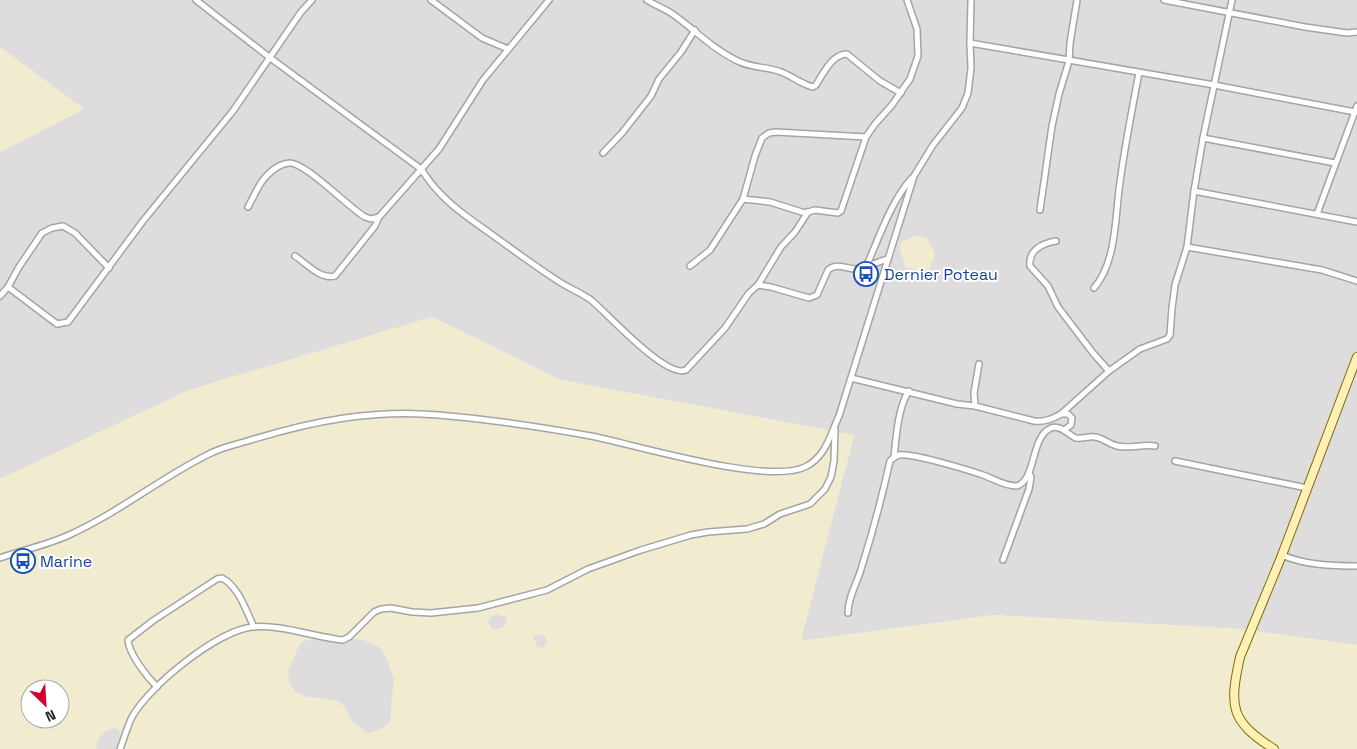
<svg xmlns="http://www.w3.org/2000/svg" width="1357" height="749" font-family="'Space Grotesk',sans-serif">
<style>
.residential{fill:#dedcdd}
.farmland{fill:#f1eccf;fill-rule:evenodd}
.lines{fill:none;stroke-linecap:round;stroke-linejoin:round}
.street-casing{stroke:#a4a4a4;stroke-width:8}
.secondary-casing{stroke:#7d6d00;stroke-width:10}
.street{stroke:#fff;stroke-width:5}
.secondary{stroke:#fff1b5;stroke-width:8}
.labels{text-anchor:middle;stroke-width:4;stroke-linejoin:round;paint-order:stroke}
.transit-label{font-size:16px;fill:#164399;stroke:#fff;text-anchor:start}
</style>
<rect width="100%" height="100%" fill="#f1eae5"/>
<!-- residential -->
<g class="residential">
<polygon points="0,0 1357,0 1357,645 1240,629 993,615 800,641 854,435 561,380 432,317 189,390 0,479 0,152 84,109 0,47"/>
<polygon points="497,614 506,617 507,623 504,627 495,630 491,628 488,622 490,617"/>
<polygon points="539,634 545,636 547,643 544,647 540,648 536,645 533,636"/>
<polygon points="341,637 364,640 378,646 385,654 394,678 390,722 383,728 372,733 367,733 353,723 344,706 338,701 308,697 295,692 289,682 288,672 298,647 302,642 315,638"/>
<polygon points="114,728 119,730 120,734 121,742 118,749 96,749 97,741 105,731"/>
</g>
<!-- farmland -->
<g class="farmland">
<polygon points="0,47 84,109 0,152"/>
<polygon points="915,236 926,237 934,251 934,258 930,268 926,271 906,268 900,250 901,242"/>
<path d="M 432,317 L 561,380 L 854,435 L 801,641 L 993,615 L 1240,629 L 1357,645 L 1357,749 L 118,749 L 121,742 L 120,734 L 119,730 L 114,728 L 105,731 L 97,741 L 96,749 L 0,749 L 0,479 L 189,390 ZM 497,614 L 506,617 L 507,623 L 504,627 L 495,630 L 491,628 L 488,622 L 490,617 ZM 539,634 L 545,636 L 547,643 L 544,647 L 540,648 L 536,645 L 533,636 ZM 341,637 L 364,640 L 378,646 L 385,654 L 394,678 L 390,722 L 383,728 L 372,733 L 367,733 L 353,723 L 344,706 L 338,701 L 307,697 L 295,692 L 289,682 L 288,672 L 298,647 L 302,642 L 315,638 ZM 30,689 L 60,689 L 60,719 L 30,719 Z"/>
</g>
<g class="lines">
<defs>
<g id="street">
<path d="M 196,0 L 269,57 L 421,169 C 426,176 431,184 437,190 C 451,206 470,219 487,231 C 509,247 532,264 555,279 C 566,287 580,292 591,300 C 607,313 666,379 686,370 L 725,328 L 749,293 L 758,285 L 771,287 L 809,298 L 817,295 L 828,270 C 837,262 846,269 856,269 C 864,269 879,261 888,259"/>
<polyline points="431,0 482,38 508,49"/>
<path d="M 647,0 C 656,6 666,9 674,15 C 696,31 715,51 740,62 C 754,68 768,67 781,72 C 792,76 801,84 813,87 L 816,85 C 823,74 832,54 847,54 L 880,81 L 901,93"/>
<polyline points="1164,0 1305,27 1347,33 1357,32"/>
<polyline points="970,43 1214,85 1355,112"/>
<polyline points="1203,138 1335,163"/>
<polyline points="603,153 622,133 651,96 659,79 681,52 695,30"/>
<polyline points="1194,191 1357,222"/>
<polyline points="743,199 770,202 805,213 815,210 838,213 841,211 866,137 875,124 892,105 910,79 918,56 917,29 907,0"/>
<path d="M 248,207 C 253,198 257,188 263,180 C 269,172 279,164 289,163 C 304,161 349,208 365,217 L 371,219 L 379,217"/>
<polyline points="1040,210 1052,126 1059,94 1069,61 1070,43 1077,0"/>
<polyline points="1317,214 1357,106"/>
<path d="M 1056,241 C 1043,243 1028,250 1030,266 L 1048,286 L 1058,307 L 1093,353 L 1109,371"/>
<polyline points="1187,247 1322,270 1357,281"/>
<path d="M 295,256 C 307,264 321,280 335,276 L 375,226 L 379,217 L 439,149 L 483,80 L 549,0"/>
<polyline points="690,266 710,250 743,199 755,156 762,138 769,133 776,132 866,137"/>
<path d="M 866,267 C 878,240 892,199 912,178"/>
<polyline points="758,285 781,247 795,232 808,212"/>
<polyline points="8,287 57,324 68,322 143,221 233,111 301,12 312,0"/>
<path d="M 1094,288 C 1117,262 1115,215 1120,182 C 1125,145 1132,109 1139,73"/>
<polyline points="0,296 8,287 19,267 42,233 52,228 63,226 75,233 109,268"/>
<path d="M 979,364 L 974,393 L 975,406 L 1034,421 C 1045,422 1052,419 1061,414 L 1109,371 L 1140,349 L 1167,339 L 1170,335 L 1172,308 L 1175,285 L 1187,247 L 1194,191 L 1203,138 L 1232,0"/>
<polyline points="851,378 957,404 975,406"/>
<polyline points="1061,414 1068,414 1072,418 1071,425 1064,430"/>
<path d="M 894,457 C 896,439 898,406 909,391"/>
<polyline points="1175,461 1307,488"/>
<path d="M 1282,555 C 1304,565 1333,566 1357,566"/>
<path d="M 0,558 C 23,550 47,545 69,535 C 118,513 159,479 207,455 C 221,447 239,444 254,439 C 314,421 374,409 438,415 C 489,419 540,427 591,436 C 636,445 767,485 805,467 C 826,457 830,435 839,416 L 914,176 L 933,145 L 962,108 L 968,93 L 971,68 L 970,43 L 971,0"/>
<polyline points="1003,560 1029,489 1031,477 1029,473"/>
<path d="M 848,613 C 848,596 858,582 862,566 C 873,531 882,497 890,461 C 892,459 895,456 899,455 C 912,453 965,469 980,474 C 993,478 1003,486 1017,486 C 1037,479 1030,437 1051,428 C 1059,424 1069,435 1076,438 C 1082,439 1089,436 1095,437 C 1103,438 1109,444 1117,446 C 1130,449 1142,444 1155,446"/>
<path d="M 157,687 C 147,677 129,654 128,640 L 154,620 L 217,579 L 222,578 C 239,587 246,611 254,627"/>
<path d="M 120,749 C 124,739 127,727 132,717 C 149,686 217,631 252,627 C 280,624 314,637 343,640 L 349,637 L 374,612 L 381,609 L 391,608 L 412,612 L 431,613 L 478,608 L 547,590 L 588,569 L 641,550 L 691,535 L 708,532 L 747,529 L 764,524 L 780,514 L 810,504 L 825,489 L 831,477 L 834,461 L 835,429"/>
</g>
<path id="secondary" d="M 1274,749 C 1230,721 1229,707 1240,657 L 1282,555 L 1357,357"/>
</defs>
<!-- street casing -->
<use href="#street" class="street-casing"/>
<!-- secondary casing -->
<use href="#secondary" class="secondary-casing"/>
<!-- street -->
<use href="#street" class="street"/>
<!-- secondary -->
<use href="#secondary" class="secondary"/>
</g>
<!-- icons -->
<defs>
<symbol id="bus-ring" viewBox="-11 -11 22 22"><circle r="9.5" fill="#fff" stroke="#1a4fb4" stroke-width="1.5"/><path d="M-5-6H5V4H4V6H2V4H-2V6H-4V4H-5ZM-3.5-4V0h7V-4ZM-3.5 1.2v1.5H-2V1.2ZM2 1.2v1.5H3.5V1.2Z" fill="#1a4fb4"/></symbol>
</defs>
<g fill-rule="evenodd">
<use href="#bus-ring" x="852" y="260" width="28" height="28"/>
<use href="#bus-ring" x="9" y="547" width="28" height="28"/>
</g>
<g class="labels">
<!-- transit labels -->
<g class="transit-label">
<text x="884" y="280">Dernier Poteau</text>
<text x="40" y="567">Marine</text>
</g>
</g>
<!-- north arrow -->
<g transform="translate(45 704) rotate(155)"><circle r="24" fill="#ffffff" stroke="#a6a6a6"/>
<path d="M0-4L9 19L0 12L-9 19Z" fill="#cf0032"/>
<text y="-8" font-size="14" font-weight="bold" text-anchor="middle" fill="#202020">N</text>
</g>
</svg>
